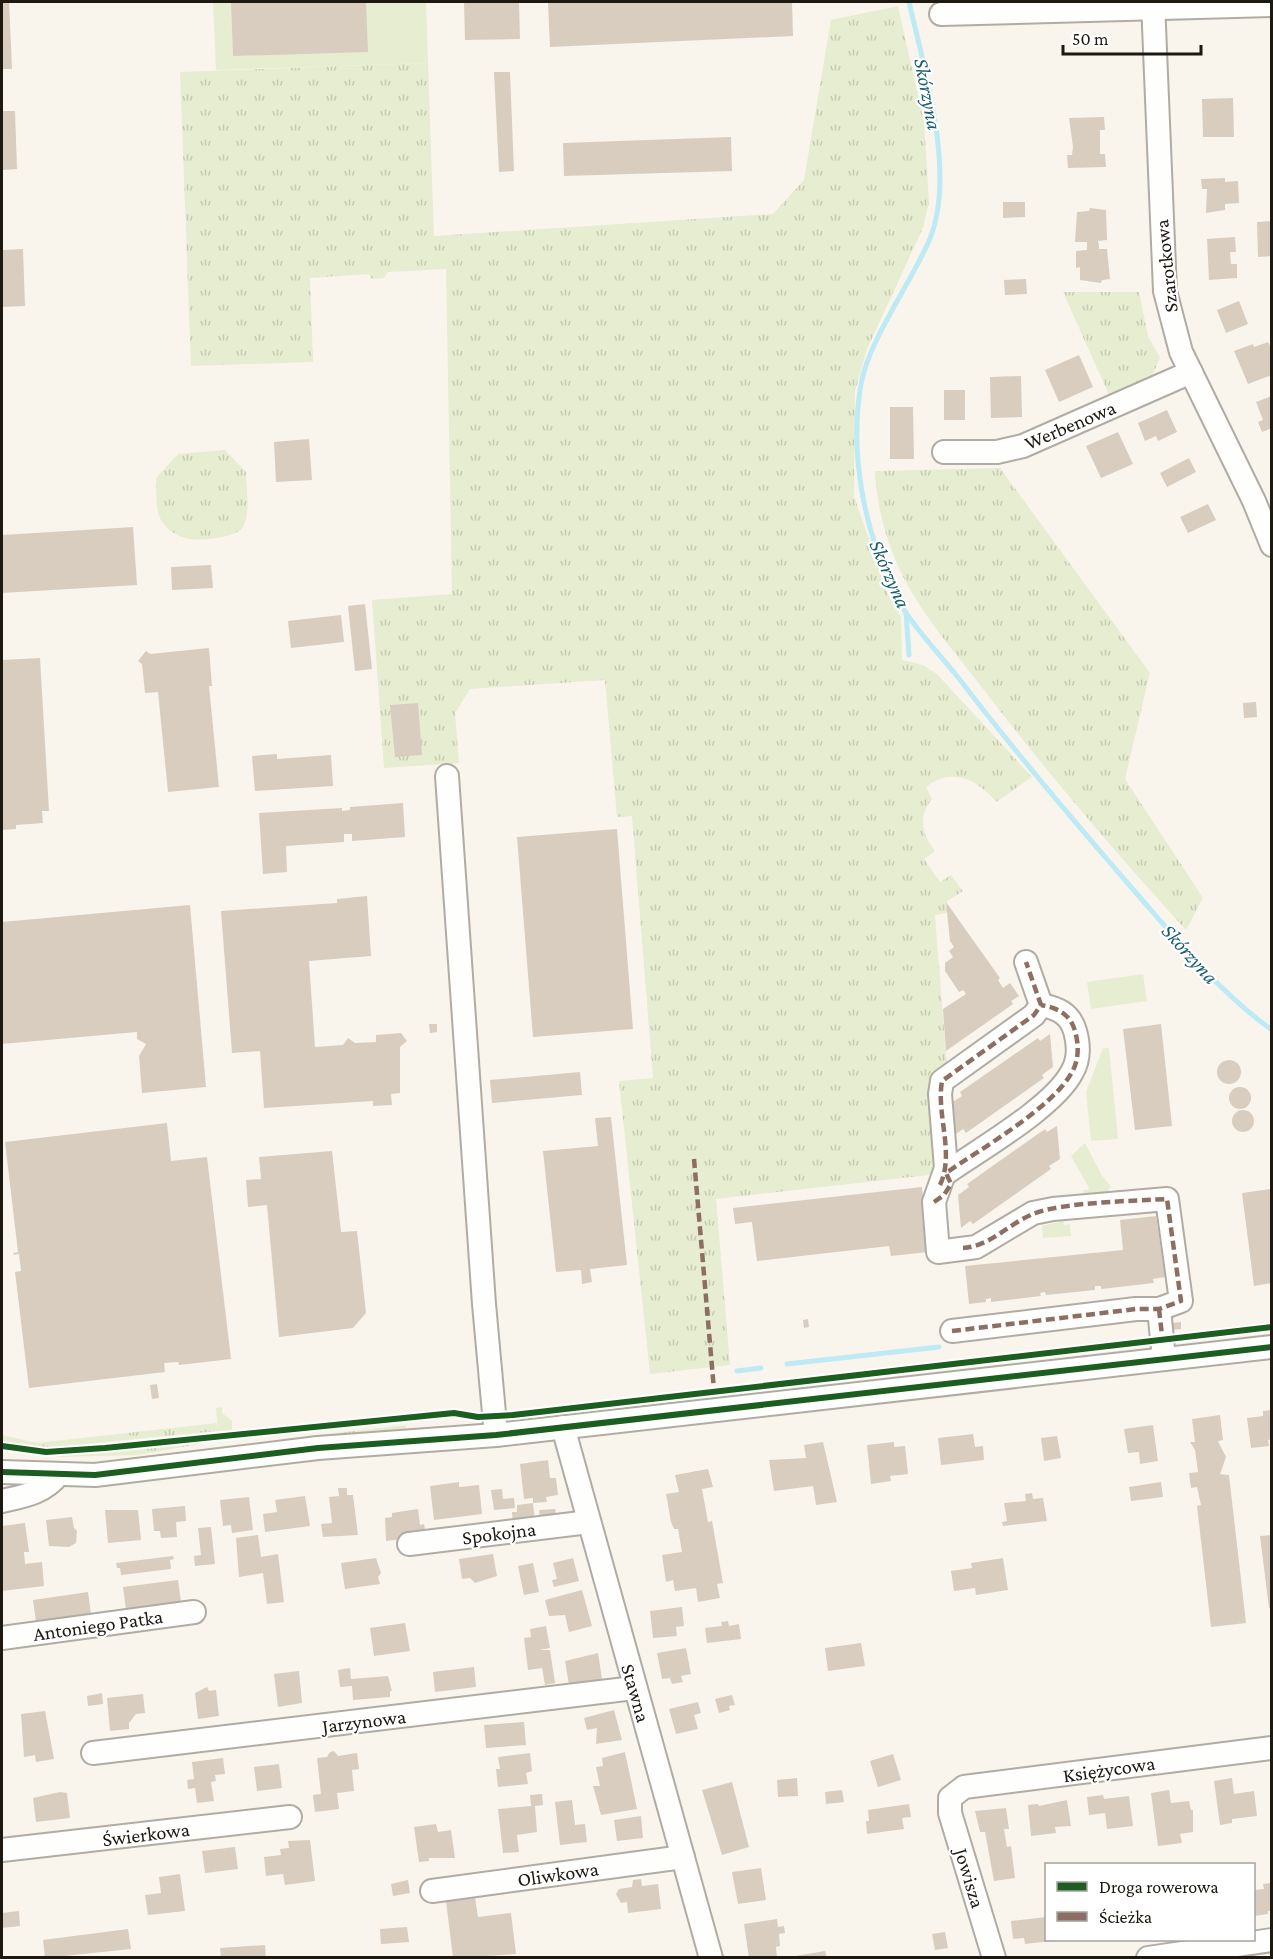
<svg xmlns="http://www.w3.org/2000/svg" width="1273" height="1959" font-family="'Crimson Pro',serif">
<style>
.grass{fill:url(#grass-tufts)}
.green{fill:#e7edd0}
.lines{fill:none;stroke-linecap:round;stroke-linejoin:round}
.stream{stroke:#bdeaf5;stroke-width:5}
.building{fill:#d9cdc0}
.minor-casing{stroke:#b0aca4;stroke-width:26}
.minor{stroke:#fefefc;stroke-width:22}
.quiet{stroke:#8d6e63;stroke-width:4.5;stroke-dasharray:9 4.5;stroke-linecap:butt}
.cycleway-casing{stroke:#fff;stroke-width:10}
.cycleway{stroke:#1b5e20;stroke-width:6}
.labels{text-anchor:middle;stroke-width:4.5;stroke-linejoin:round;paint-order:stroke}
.street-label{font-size:20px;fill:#1d1810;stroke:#fff}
.water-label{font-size:21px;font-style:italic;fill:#195f70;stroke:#fff}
</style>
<defs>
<pattern id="grass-tufts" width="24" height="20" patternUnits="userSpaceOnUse" patternTransform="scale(1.5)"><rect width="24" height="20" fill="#e7edd0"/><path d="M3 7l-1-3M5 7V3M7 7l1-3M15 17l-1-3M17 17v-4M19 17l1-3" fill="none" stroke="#c6cab2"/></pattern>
</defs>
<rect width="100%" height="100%" fill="#f9f5ed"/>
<!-- grass -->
<g class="grass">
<path d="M 898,6 L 924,122 L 929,202 L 923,228 L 867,349 L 855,391 L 854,496 L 889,597 L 901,617 L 902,660 L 923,665 L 937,674 L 1032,777 L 996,802 C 977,779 952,767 926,787 L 932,799 C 917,818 922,833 935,851 L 924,859 L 940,882 L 951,875 L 963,891 L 946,902 L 947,913 L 935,915 L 947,1067 L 938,1163 L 929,1175 L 716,1199 L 730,1365 L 650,1374 L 619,1081 L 653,1078 L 632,816 L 617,817 L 605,680 L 470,689 L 455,713 L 459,763 L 384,768 L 372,600 L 452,594 L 446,269 L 388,272 L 384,278 L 372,279 L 369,274 L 310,278 L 313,362 L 191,366 L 180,72 L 428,63 L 434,236 L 773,214 L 804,180 L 831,20 Z"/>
<polygon points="1063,292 1139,292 1148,336 1160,358 1152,376 1109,395"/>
<path d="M 225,450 L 246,472 C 246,487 251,513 243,527 C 236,538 199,542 186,538 C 179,537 168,530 163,523 C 154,512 157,492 156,478 L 178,454 Z"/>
<path d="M 1000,468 L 1150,673 L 1125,779 L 1203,898 L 1186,930 C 1115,852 1048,774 984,690 C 960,659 934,629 914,596 C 891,559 877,514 875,471 Z"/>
<polygon points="217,1423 218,1431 46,1448 2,1443 2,1435 37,1443"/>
<polygon points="407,1425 403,1433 299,1437"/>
<polygon points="233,1436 233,1438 138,1455 57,1457 56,1455"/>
</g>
<!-- green -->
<g class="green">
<polygon points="213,2 426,2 428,63 216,70"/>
<polygon points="1143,974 1147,1001 1091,1009 1087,982"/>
<polygon points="1103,1048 1109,1048 1118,1139 1091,1141 1086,1092"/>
<polygon points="1085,1143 1102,1176 1111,1186 1105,1196 1084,1198 1083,1190 1089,1190 1088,1186 1071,1156"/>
<polygon points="1063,1221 1064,1225 1070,1224 1071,1236 1043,1238 1042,1226"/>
<polygon points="222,1407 222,1413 232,1421 232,1430 218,1431 216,1408"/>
</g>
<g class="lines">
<!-- stream -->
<g class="stream">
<path d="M 909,2 C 924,68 958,179 928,243 C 909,286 869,340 861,384 C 849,453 864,526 892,589 C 908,623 942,656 964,685 C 1019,757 1078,826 1137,894 C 1179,942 1219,992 1272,1030"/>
<polyline points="906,612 909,655"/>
<polyline points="787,1364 939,1347"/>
<polyline points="737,1371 761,1368"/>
</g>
</g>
<!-- building -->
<g class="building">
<polygon points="2,2 9,2 12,69 2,69"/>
<polygon points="231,2 366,2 368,52 233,56"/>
<polygon points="464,2 519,2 520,39 465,40"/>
<polygon points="792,2 793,36 550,47 548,3"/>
<polygon points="494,72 510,72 514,171 499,172"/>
<polygon points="1233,98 1234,137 1203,137 1202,99"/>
<polygon points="2,111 15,111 17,169 2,170"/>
<polygon points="1104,117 1105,130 1100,130 1100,154 1105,154 1106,167 1068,168 1067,155 1072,155 1073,147 1069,118"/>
<polygon points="731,137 732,171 564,176 563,143"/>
<polygon points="1225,178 1225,182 1238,181 1239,203 1225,204 1225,210 1206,213 1207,189 1202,189 1201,179"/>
<polygon points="1003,202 1025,202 1025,217 1003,218"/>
<polygon points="1090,208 1106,210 1107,240 1098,241 1099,245 1099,249 1107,249 1110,279 1102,280 1101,283 1080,280 1080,267 1076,268 1076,251 1087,250 1087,242 1075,242 1077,212 1089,211"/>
<polygon points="1272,221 1272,256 1258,257 1257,222"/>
<polygon points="1235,237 1236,252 1230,252 1231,264 1237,264 1237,278 1209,280 1207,239"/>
<polygon points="23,249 25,306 2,307 2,250"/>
<polygon points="1026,279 1027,294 1005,295 1004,280"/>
<polygon points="1239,301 1248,324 1226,333 1217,310"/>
<polygon points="1268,342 1272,350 1272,375 1248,384 1234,351 1253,344 1254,347"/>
<polygon points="1079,355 1093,387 1059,402 1045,370"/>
<polygon points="1021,376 1022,417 991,418 990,377"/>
<rect x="944" y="390" width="21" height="30"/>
<polygon points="1272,396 1272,428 1262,432 1258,422 1263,420 1256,402"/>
<polygon points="890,407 913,407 914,459 890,459"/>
<polygon points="1167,410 1177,432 1158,441 1156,436 1145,441 1138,423"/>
<polygon points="1118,432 1133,464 1101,478 1086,446"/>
<polygon points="309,439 312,480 276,482 274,442"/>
<polygon points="1189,458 1196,472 1167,487 1160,473"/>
<polygon points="1208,504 1216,520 1188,533 1180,517"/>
<polygon points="133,527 137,585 2,593 2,535"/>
<polygon points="211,565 213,588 172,590 171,567"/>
<polygon points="365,604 372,669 355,671 348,606"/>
<polygon points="341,615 344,642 291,648 288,621"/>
<polygon points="209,648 212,686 209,686 219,787 168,792 158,692 145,693 142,664 138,661 146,651 150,654"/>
<polygon points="40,658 49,811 42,811 43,823 16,825 16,829 2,830 2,660"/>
<polygon points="1256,702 1257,717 1244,718 1243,703"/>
<polygon points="418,703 422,755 395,757 390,705"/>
<polygon points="277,754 277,759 331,755 333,786 255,791 252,756"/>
<polygon points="403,803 405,837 352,841 352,834 344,834 344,842 286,846 287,872 263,874 259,813 342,808 342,811 350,810 350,807"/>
<polygon points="617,829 633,1029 533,1037 517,837"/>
<polygon points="367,896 371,956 309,961 315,1047 343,1045 348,1038 355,1043 376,1042 376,1035 401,1033 407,1041 400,1047 400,1093 391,1094 392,1105 373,1106 373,1101 264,1108 260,1051 232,1053 221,911 337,903 337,899"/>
<polygon points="946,902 1000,978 998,980 1003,988 1010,983 1019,996 1011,1001 1013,1004 946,1051 943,1009 966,994 963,990 959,992 945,971 945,963 953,957 949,951 954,947 950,941"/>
<polygon points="190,905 206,1087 142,1093 139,1056 146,1044 137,1039 137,1032 2,1044 2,922"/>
<polygon points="429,1024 437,1024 437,1032 430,1033"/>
<polygon points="1161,1024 1172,1126 1135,1130 1123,1029"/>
<polygon points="1050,1034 1053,1067 1042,1075 1044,1078 966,1133 963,1129 953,1136 951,1103 962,1096 960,1092 1038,1038 1040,1041"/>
<circle cx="1229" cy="1072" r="12"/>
<polygon points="580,1072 582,1095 492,1103 490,1080"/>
<circle cx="1240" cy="1098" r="11"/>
<circle cx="1243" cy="1121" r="11"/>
<polygon points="611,1117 627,1265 590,1269 592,1282 582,1284 581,1270 556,1272 543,1151 598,1146 595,1118"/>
<polygon points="167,1123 171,1161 207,1157 231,1359 179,1365 178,1362 164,1363 165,1372 29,1388 15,1272 21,1271 19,1254 14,1255 13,1253 18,1252 5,1142"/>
<polygon points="1057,1126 1060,1159 1049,1166 1051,1169 973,1224 970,1221 961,1228 958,1195 969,1187 967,1184 1045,1129 1047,1132"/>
<polygon points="332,1151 341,1232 357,1231 366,1313 353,1328 279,1337 267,1205 248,1207 246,1180 261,1179 259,1157"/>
<polygon points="922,1187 928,1252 891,1256 889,1246 757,1261 752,1222 735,1224 733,1208"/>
<polygon points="1271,1189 1272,1283 1254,1286 1242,1193"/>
<polygon points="1156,1216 1165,1277 1153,1279 1154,1283 1101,1289 1101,1286 1095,1286 1095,1290 1046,1295 1045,1292 1040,1293 1041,1296 991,1302 991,1298 986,1299 986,1302 969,1304 965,1266 1123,1250 1120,1220"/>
<polygon points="808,1319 809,1327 804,1328 803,1320"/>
<polygon points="1181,1322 1181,1329 1172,1330 1172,1323"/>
<polygon points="157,1384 159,1398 152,1399 150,1385"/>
<polygon points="1272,1410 1272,1439 1268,1440 1269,1446 1251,1448 1247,1418 1263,1416 1263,1411"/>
<polygon points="1220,1415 1223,1440 1218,1441 1226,1457 1220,1474 1229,1475 1246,1623 1211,1627 1197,1506 1201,1505 1197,1487 1191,1488 1189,1473 1198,1472 1195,1450 1190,1442 1195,1442 1192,1419"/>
<polygon points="1153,1425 1158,1461 1140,1464 1139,1452 1128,1453 1124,1429"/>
<polygon points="973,1434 975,1447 983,1446 984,1460 941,1465 938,1438"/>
<polygon points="1057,1436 1061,1458 1044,1461 1041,1438"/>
<polygon points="823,1442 837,1502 816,1505 813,1486 774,1491 769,1460 806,1458 804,1445"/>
<polygon points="894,1442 894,1447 905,1446 908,1474 890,1476 891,1481 871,1484 867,1445"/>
<polygon points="548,1460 550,1478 556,1478 558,1495 546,1497 547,1502 533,1503 533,1498 524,1499 520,1464"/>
<polygon points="708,1469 713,1487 702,1489 708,1522 712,1521 723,1583 717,1584 720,1598 698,1602 696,1588 675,1591 673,1580 666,1582 662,1555 682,1552 678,1529 674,1529 671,1522 666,1494 679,1492 675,1475"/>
<polygon points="459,1482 459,1487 479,1485 482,1514 434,1520 430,1486"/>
<polygon points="1161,1482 1163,1497 1131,1501 1129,1487"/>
<polygon points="338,1488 347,1488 347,1495 353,1495 358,1535 323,1537 321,1524 332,1523 329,1497 339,1496"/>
<polygon points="502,1489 503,1499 514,1498 515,1508 494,1510 491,1490"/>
<polygon points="1032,1493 1033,1499 1043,1498 1047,1521 1003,1526 1002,1522 1007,1521 1004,1503 1026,1501 1025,1494"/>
<polygon points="305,1496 310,1526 265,1532 263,1514 277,1512 275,1500"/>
<polygon points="249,1497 253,1530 232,1533 231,1525 223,1526 220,1500"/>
<polygon points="533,1503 535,1522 513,1525 512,1512 517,1512 517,1505"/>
<polygon points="185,1506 186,1521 176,1522 177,1537 161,1538 160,1531 154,1531 152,1509"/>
<polygon points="418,1509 420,1525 424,1524 426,1536 386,1541 385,1518 392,1517 392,1513"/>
<polygon points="555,1509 557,1518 540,1519 539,1510"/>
<polygon points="105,1510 138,1510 141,1540 108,1543"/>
<polygon points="72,1517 74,1528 77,1531 76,1543 69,1547 49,1546 46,1520"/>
<polygon points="25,1523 29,1552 24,1552 25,1564 42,1562 44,1586 2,1591 2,1526"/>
<polygon points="211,1527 215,1564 195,1566 194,1556 201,1555 198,1528"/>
<polygon points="258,1535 261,1557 278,1554 284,1602 267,1604 263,1573 239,1577 236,1538"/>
<polygon points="1272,1535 1272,1607 1269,1608 1260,1536"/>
<polygon points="493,1554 497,1576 475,1583 470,1578 462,1579 459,1559"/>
<polygon points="173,1556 174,1559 170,1560 171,1569 121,1575 120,1568 117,1568 116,1563"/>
<polygon points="376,1558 381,1573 378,1577 380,1584 345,1589 341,1563"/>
<polygon points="573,1558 579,1581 554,1587 552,1580 557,1579 553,1563"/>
<polygon points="1003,1558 1008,1590 976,1595 975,1588 954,1591 951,1571 972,1568 971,1563"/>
<polygon points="533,1563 539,1592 524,1595 518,1566"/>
<polygon points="178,1580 181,1602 126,1610 123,1587"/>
<polygon points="582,1590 592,1626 569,1632 565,1615 549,1616 545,1600"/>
<polygon points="88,1592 91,1614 36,1622 33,1600"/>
<polygon points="682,1607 684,1626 676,1627 677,1636 653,1638 650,1611"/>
<polygon points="728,1621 729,1626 739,1624 741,1639 707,1643 705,1628 722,1626 721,1622"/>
<polygon points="405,1623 410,1651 374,1656 370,1628"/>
<polygon points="546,1626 550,1648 539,1650 550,1650 555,1683 545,1685 542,1668 528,1670 524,1638 531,1637 530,1629"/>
<polygon points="861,1643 865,1666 828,1671 825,1648"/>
<polygon points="686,1648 691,1674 681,1676 683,1682 672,1684 670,1678 662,1679 657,1653"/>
<polygon points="598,1653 602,1679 569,1685 565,1661"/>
<polygon points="474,1667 476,1687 435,1692 433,1672"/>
<polygon points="350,1668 351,1679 388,1676 392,1691 390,1691 390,1697 353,1700 352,1686 340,1687 338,1670"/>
<polygon points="299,1671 302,1703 278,1707 274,1674"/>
<polygon points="207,1687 209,1691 216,1690 219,1716 198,1719 195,1693"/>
<polygon points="102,1693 103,1704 88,1706 87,1696"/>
<polygon points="143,1694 145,1713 136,1714 129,1723 129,1729 110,1731 107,1698"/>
<polygon points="732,1695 735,1705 729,1706 730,1710 719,1713 715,1699"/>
<polygon points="698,1702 701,1713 694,1715 698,1729 676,1734 669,1709"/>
<polygon points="614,1710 622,1740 596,1744 597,1728 587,1730 584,1718"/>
<polygon points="45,1711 54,1759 36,1762 35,1755 24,1757 21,1714"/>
<polygon points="524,1722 526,1745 486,1748 484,1725"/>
<polygon points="334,1751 338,1756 357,1753 359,1769 352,1770 354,1791 337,1793 339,1809 315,1812 313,1795 321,1794 317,1758 327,1757 330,1752"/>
<polygon points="625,1752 637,1809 601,1815 593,1786 600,1786 596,1767 603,1766 602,1758"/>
<polygon points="530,1753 532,1771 526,1773 528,1784 498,1787 496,1769 500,1769 498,1757"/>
<polygon points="893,1754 901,1780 878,1787 870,1761"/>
<polygon points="223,1758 225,1774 215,1775 216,1781 211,1782 214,1801 197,1803 195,1788 188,1789 187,1780 194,1779 192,1762"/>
<polygon points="279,1764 282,1788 257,1791 254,1767"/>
<polygon points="797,1778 798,1796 778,1797 777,1780"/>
<polygon points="1232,1778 1234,1794 1254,1791 1257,1816 1232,1819 1232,1823 1220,1825 1214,1781"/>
<polygon points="732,1782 749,1847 722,1855 702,1790"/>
<polygon points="842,1790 844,1802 826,1804 825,1792"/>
<polygon points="1169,1790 1171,1803 1189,1801 1191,1810 1193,1810 1193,1832 1180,1834 1182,1843 1158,1846 1151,1793"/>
<polygon points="60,1792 67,1793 70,1818 36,1822 33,1798"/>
<polygon points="542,1794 543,1805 535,1806 537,1832 517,1835 519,1852 503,1853 498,1809 531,1806 530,1795"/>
<polygon points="1103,1795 1104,1799 1129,1796 1133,1826 1107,1829 1105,1813 1089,1815 1087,1797"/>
<polygon points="572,1800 575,1825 585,1824 587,1842 560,1845 555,1802"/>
<polygon points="1067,1800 1071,1826 1055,1827 1056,1833 1031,1836 1028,1805 1038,1804 1039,1806"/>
<polygon points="909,1804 911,1817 902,1818 904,1829 867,1834 866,1821 869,1821 868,1810"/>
<polygon points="1006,1808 1009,1829 1004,1829 1007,1847 1011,1846 1015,1878 994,1881 985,1832 980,1832 975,1811"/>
<polygon points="641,1816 643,1838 617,1841 614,1820"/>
<polygon points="436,1824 438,1832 451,1830 455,1858 429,1858 429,1861 419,1862 414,1827"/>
<polygon points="310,1840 315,1881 285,1885 283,1874 266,1876 264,1857 281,1855 280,1849 289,1848 288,1841"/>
<polygon points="235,1847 238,1869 205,1873 202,1851"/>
<polygon points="761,1868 766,1900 738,1904 732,1872"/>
<polygon points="180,1874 185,1911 148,1915 145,1895 161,1893 159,1877"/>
<polygon points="641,1879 642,1886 658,1884 661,1909 628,1913 627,1902 621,1903 616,1894 619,1889 632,1887 633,1880"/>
<polygon points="408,1880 410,1893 393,1896 391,1884"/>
<polygon points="1272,1883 1272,1911 1268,1911 1268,1914 1254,1916 1254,1890 1264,1889 1263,1884"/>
<polygon points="475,1897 478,1917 511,1913 516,1954 453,1958 446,1901"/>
<polygon points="19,1911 20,1926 2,1928 2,1913"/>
<polygon points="1046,1917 1046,1940 1052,1941 1025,1944 1024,1938 1013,1939 1011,1921"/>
<polygon points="777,1919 778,1927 784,1926 785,1933 779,1934 780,1946 776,1947 777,1958 749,1958 744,1924"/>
<polygon points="407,1927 409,1942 381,1944 380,1929"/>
<polygon points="128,1929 131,1949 45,1958 43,1940"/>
<polygon points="945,1932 948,1948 935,1950 932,1934"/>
<polygon points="265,1945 266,1958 221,1958 220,1948"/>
<polygon points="825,1951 827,1958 795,1958 795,1956"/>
</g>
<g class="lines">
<defs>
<g id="minor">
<polyline points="1153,2 1165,291 1181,352 1254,501 1272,545"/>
<polyline points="941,14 1272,5"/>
<polyline points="944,452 997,452 1023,446 1191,372"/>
<polyline points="447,776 484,1304 496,1435"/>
<path d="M 946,1173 C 979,1150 1054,1107 1072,1072 C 1079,1060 1079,1045 1075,1031 C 1070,1014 1058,1008 1041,1005"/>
<polyline points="1159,1309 1164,1359"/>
<polyline points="952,1331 1136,1309 1159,1309 1181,1301 1167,1199 1053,1209 1033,1213 976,1247 938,1252 934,1202 946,1168 940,1094 942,1081 1034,1015 1041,1005 1026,962"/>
<polyline points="563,1427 711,1958"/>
<polyline points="2,1472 95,1475 318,1448 496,1435 1272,1347"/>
<path d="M 2,1501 C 24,1496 44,1493 59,1474"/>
<polyline points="409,1544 589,1522"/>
<polyline points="2,1638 194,1612"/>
<polyline points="93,1753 634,1688"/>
<polyline points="2,1850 290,1817"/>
<polyline points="432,1891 683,1857"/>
<polyline points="994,1958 950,1813 950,1798 964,1787 1272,1748"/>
<polyline points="1148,1958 1272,1940"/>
</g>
</defs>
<!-- minor casing -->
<use href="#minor" class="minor-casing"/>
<!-- minor -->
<use href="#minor" class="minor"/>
<!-- quiet -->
<g class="quiet">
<polyline points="694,1159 714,1390"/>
<path d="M 940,1185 C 955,1153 936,1115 942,1081 L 1034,1015 L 1041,1005 L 1026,962"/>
<path d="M 934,1202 L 944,1195 L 951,1184 L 946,1173 C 979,1150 1054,1107 1072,1072 C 1079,1060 1079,1045 1075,1031 C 1070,1014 1058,1008 1041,1005"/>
<polyline points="1159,1309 1163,1344"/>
<path d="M 952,1331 L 1136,1309 L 1159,1309 L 1181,1301 L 1167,1199 C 1134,1201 1062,1202 1033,1214 C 1008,1224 991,1246 963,1248"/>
</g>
<defs>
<g id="cycleway">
<polyline points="2,1446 46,1452 105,1448 454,1413 478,1417 513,1415 1272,1327"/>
<polyline points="2,1472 95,1475 318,1448 496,1435 1272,1347"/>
</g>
</defs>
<!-- cycleway casing -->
<use href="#cycleway" class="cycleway-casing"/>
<!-- cycleway -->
<use href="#cycleway" class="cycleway"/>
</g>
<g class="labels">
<!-- street labels -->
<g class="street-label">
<text transform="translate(1166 266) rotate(-96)" y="7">Szarotkowa</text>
<text transform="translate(1070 425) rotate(-23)" y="7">Werbenowa</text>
<text transform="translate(499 1533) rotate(-7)" y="7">Spokojna</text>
<text transform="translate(98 1625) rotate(-8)" y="7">Antoniego Patka</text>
<text transform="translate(636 1693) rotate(74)" y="7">Stawna</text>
<text transform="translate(364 1721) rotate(-7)" y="7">Jarzynowa</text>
<text transform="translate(1109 1769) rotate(-8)" y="7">Księżycowa</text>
<text transform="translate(146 1834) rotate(-7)" y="7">Świerkowa</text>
<text transform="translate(558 1874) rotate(-8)" y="7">Oliwkowa</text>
<text transform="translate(970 1878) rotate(73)" y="7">Jowisza</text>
</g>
<!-- water labels -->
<g class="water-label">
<text transform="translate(928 94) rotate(79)" y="7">Skórzyna</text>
<text transform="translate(890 574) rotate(66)" y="7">Skórzyna</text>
<text transform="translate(1190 954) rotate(48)" y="7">Skórzyna</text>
</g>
</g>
<!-- border -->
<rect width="1273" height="1959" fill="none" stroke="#1d1810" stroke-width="6"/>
<!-- legend -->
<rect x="1045" y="1863" width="210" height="78" fill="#ffffff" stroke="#a5a39f" stroke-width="1.5"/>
<rect x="1057" y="1882" width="30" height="9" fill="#1b5e20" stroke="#a5a39f" stroke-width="1.5"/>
<text x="1099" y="1893" font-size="18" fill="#1d1810">Droga rowerowa</text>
<rect x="1057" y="1912" width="30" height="9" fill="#8d6e63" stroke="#a5a39f" stroke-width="1.5"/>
<text x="1099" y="1923" font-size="18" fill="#1d1810">Ścieżka</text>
<!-- scale -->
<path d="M1063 45v9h138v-9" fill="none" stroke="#1d1810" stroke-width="3"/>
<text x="1072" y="45" font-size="18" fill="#1d1810" stroke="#ffffff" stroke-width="4.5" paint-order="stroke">50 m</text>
</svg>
